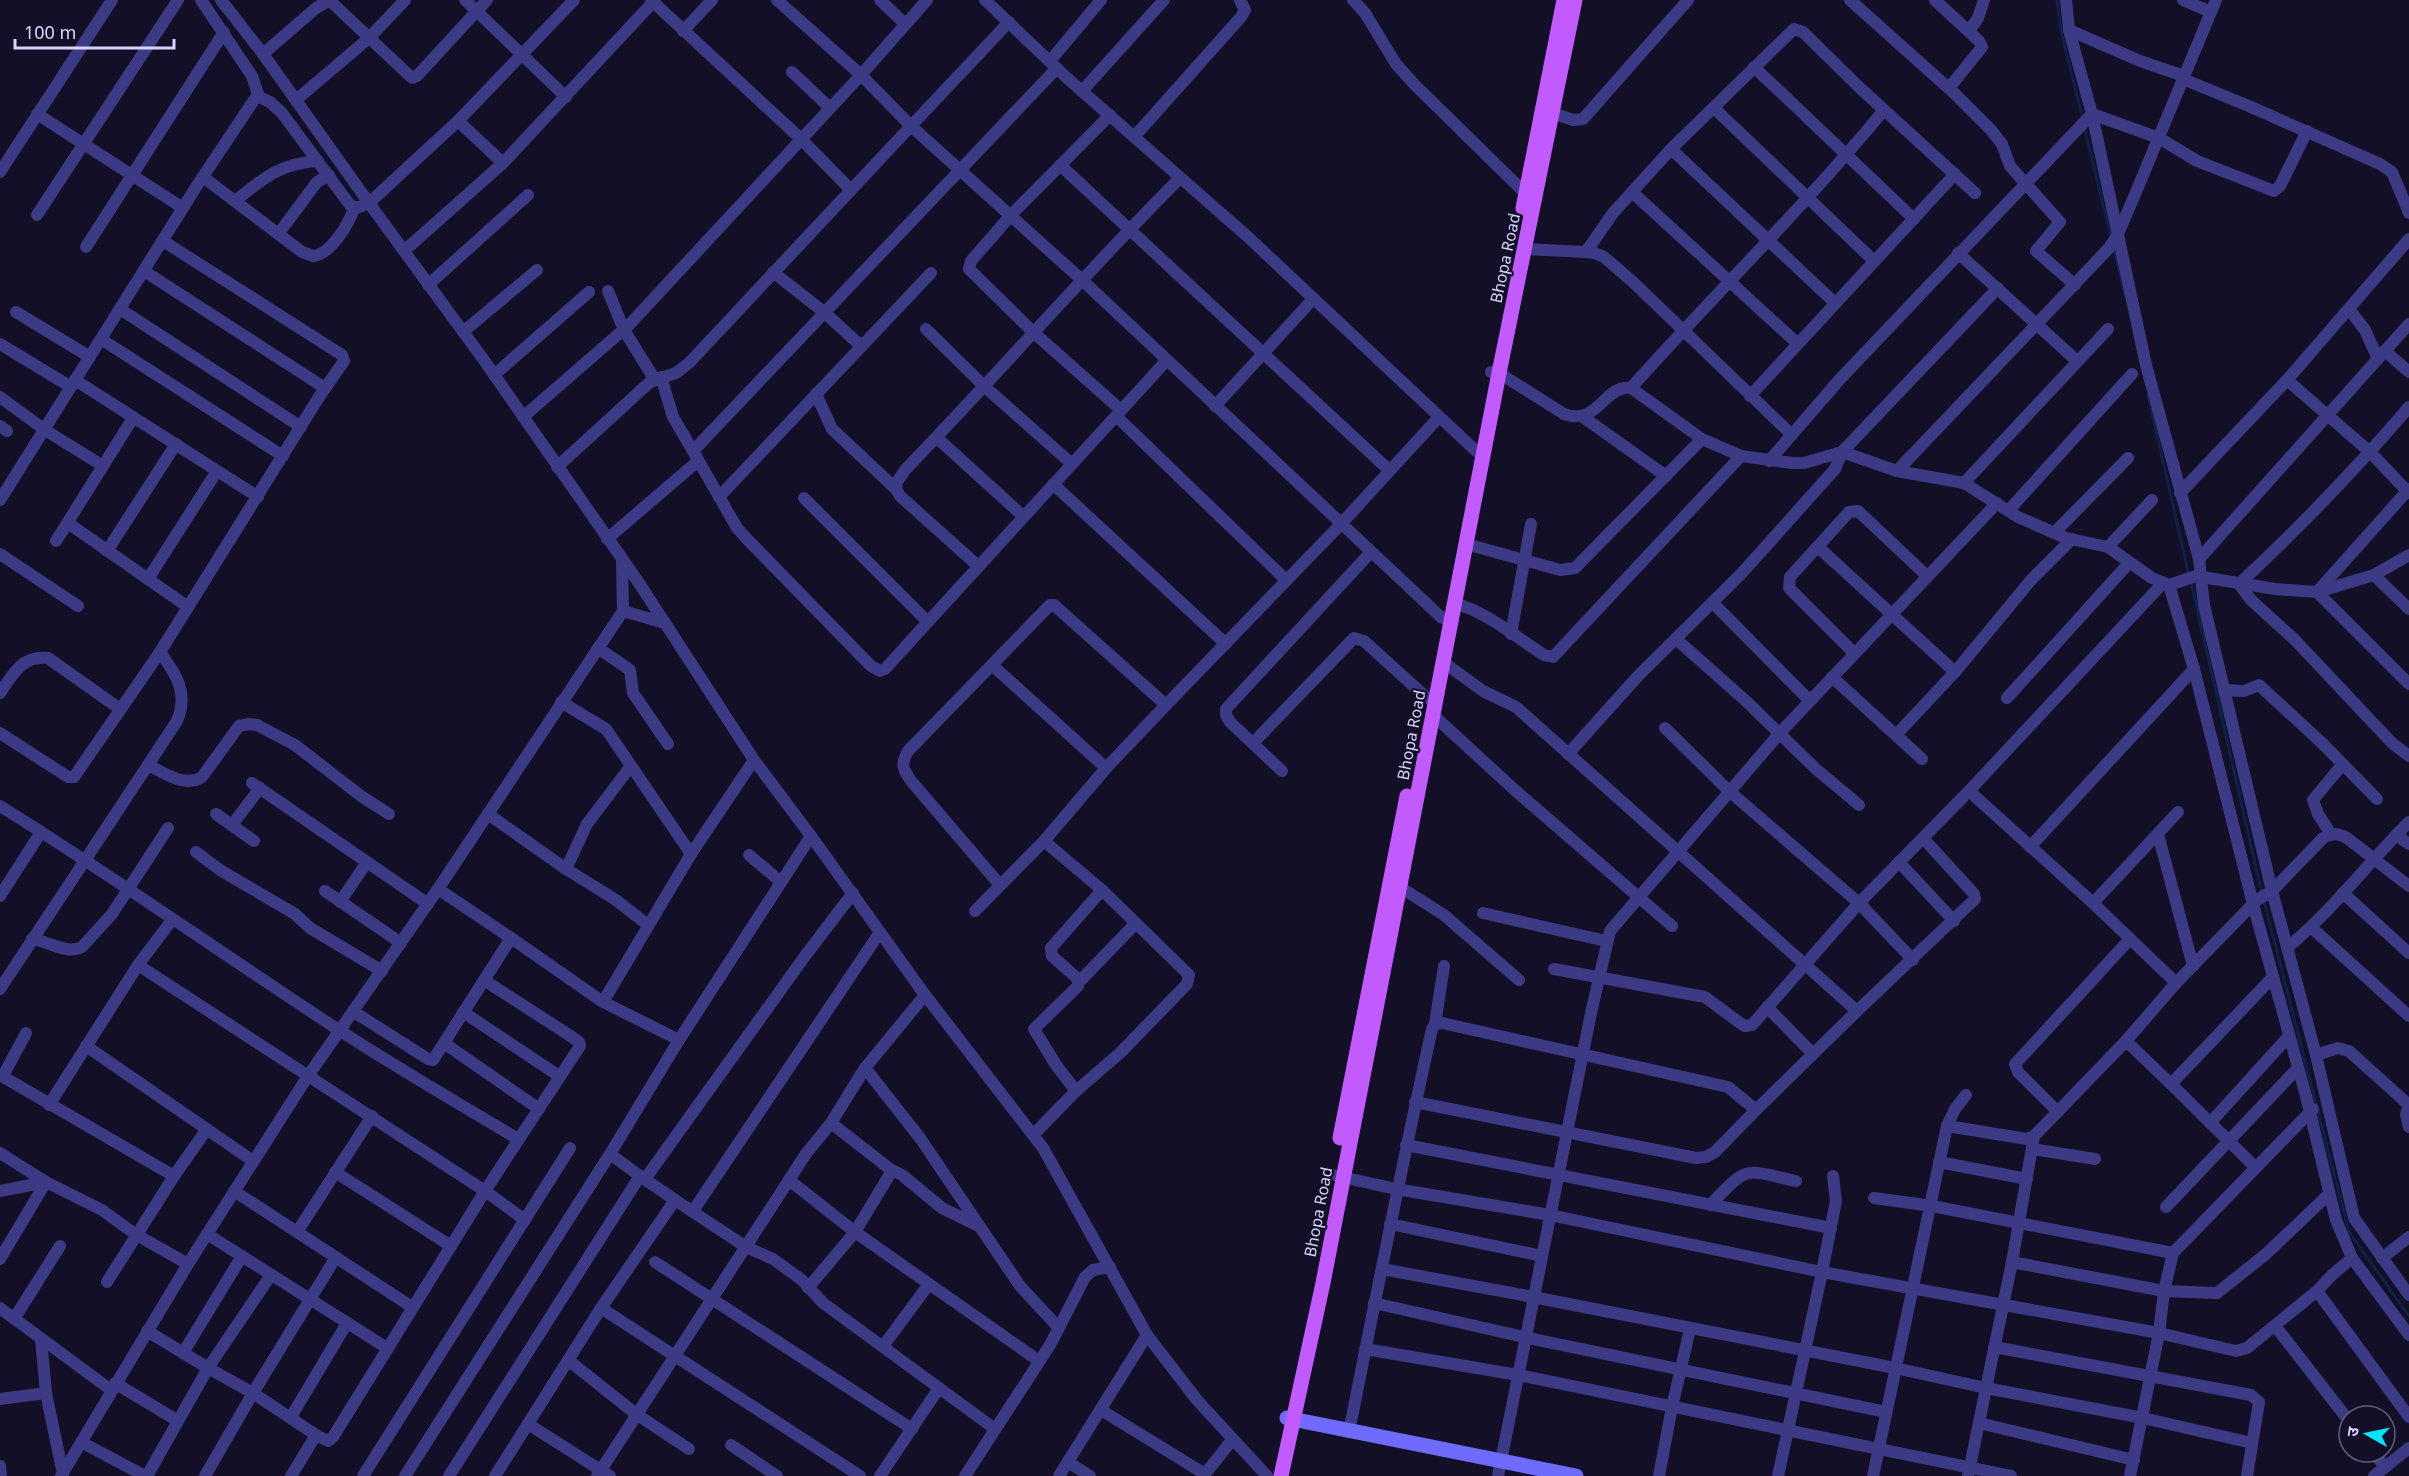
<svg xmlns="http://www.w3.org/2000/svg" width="2409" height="1476" font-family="'Noto Sans','Noto Sans Devanagari',sans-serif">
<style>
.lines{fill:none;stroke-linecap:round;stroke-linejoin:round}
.stream{stroke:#0c2248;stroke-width:3}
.street{stroke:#3d3a85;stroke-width:12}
.secondary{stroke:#6f6bff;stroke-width:15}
.primary{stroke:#c25bff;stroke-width:15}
.labels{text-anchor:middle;stroke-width:4.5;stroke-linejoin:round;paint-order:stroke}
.street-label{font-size:16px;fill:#d9d4ff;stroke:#130f26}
</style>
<rect width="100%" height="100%" fill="#130f26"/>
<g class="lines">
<!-- stream -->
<g class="stream">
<polyline points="2057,0 2061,31 2083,120"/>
<polyline points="2084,126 2111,237"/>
<polyline points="2114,249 2125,295"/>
<polyline points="2148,395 2189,576"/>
<polyline points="2191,582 2262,894"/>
<polyline points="2264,901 2349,1232 2409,1316"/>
</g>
<!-- street -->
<g class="street">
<polyline points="201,0 252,76 259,97 270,102 282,113 350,205 357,208 369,203 458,121 574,0"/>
<polyline points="221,0 263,54 369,203 486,363 639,583 754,760 811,836 925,995 1043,1148 1147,1335 1197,1400 1267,1476"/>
<polyline points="329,0 412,78 417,76 487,0"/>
<polyline points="465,0 566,97"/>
<polyline points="651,0 801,139 851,190"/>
<polyline points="880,0 905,24"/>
<polyline points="985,0 1067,78 1248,237 1476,451"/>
<polyline points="1353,0 1365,13 1396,64 1414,84 1526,194"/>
<polyline points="1850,0 1954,93 1991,130 2002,144 2010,166 2060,222 2036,251 2075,285"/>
<polyline points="1935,0 1979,41 1982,47 1949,88"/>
<polyline points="2066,0 2069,30 2092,114 2146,365 2199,559 2204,605 2272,891 2316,1055 2354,1218 2409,1295"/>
<polyline points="2183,0 2211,12"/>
<polyline points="1009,22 911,126 1082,280 1442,618"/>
<polyline points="2069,30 2140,61 2184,76"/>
<polyline points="683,31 712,0"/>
<polyline points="1969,31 1978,18 1984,0"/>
<polyline points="263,54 316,8 330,0"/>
<polyline points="1050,61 1101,0"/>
<polyline points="1754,67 1914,219"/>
<polyline points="1057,68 693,451 737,528 748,540 871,666 880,671 885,669 1167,360"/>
<polyline points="792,72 830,108"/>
<polyline points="2183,79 2251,107 2380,164 2392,172 2409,213"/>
<polyline points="1083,90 1164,0"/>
<polyline points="296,100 369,38 405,0"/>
<polyline points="1715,109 1874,261"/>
<polyline points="1552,113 1573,120 1583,119 1688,0"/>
<polyline points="37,114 183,208"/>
<polyline points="1110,115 1011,215 971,261 969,269 1033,332 1121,410"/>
<polyline points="458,121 503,163"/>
<polyline points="1134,137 1241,17 1245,10 1240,0"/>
<polyline points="1671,149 1835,303"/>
<polyline points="1060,165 1389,470"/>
<polyline points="0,172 112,0"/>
<path d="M 203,177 L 302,252 L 313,256 C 330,255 349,224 354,208"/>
<polyline points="1632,192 1798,344"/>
<path d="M 235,201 C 265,177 279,164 318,161"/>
<polyline points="37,215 178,0"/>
<polyline points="279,233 317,182 329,175"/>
<polyline points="86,247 224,32"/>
<polyline points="1525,249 1586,252 1595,253 1604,257 1633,282 1792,435"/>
<polyline points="404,251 503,163 655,0"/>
<polyline points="1586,252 1613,213 1671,149 1794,29 1803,32 1860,88 1975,193"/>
<polyline points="1958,253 2077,361"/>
<polyline points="144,271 325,388"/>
<polyline points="773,272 825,313 861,346"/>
<polyline points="428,285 528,195"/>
<polyline points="608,291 624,330 655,380"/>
<polyline points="120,309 301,427"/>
<polyline points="2349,309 2365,330 2378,359"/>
<polyline points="16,312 90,357"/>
<polyline points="926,329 985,387 1072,464"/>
<polyline points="463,332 537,270"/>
<polyline points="101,339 283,456"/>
<polyline points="0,344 71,387"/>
<polyline points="2385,351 2409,372"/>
<path d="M 1491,372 L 1499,373 L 1564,414 C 1599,426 1603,385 1631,388 L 1702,439 L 1741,456 L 1792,463 L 1804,463 L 1842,452 L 1897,471 L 1964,483 L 2018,517 L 2066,538 L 2108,547 L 2152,578 L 2169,585 L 2196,576 L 2275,589 L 2317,592 L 2374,575 L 2409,555"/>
<polyline points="494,375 589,292"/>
<polyline points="661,377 673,417 693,451"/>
<polyline points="75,380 258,497"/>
<polyline points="2287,380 2370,452 2409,493"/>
<path d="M 1631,388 C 1715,294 1804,207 1884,110"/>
<polyline points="816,394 832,429 896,489"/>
<polyline points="1750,396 1955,174"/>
<polyline points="0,397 45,430 103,466"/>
<polyline points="1215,406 1313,299"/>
<path d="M 2409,407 C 2356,469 2299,528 2239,584 L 2251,600 L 2295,640 L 2392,743 L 2409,756"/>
<polyline points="1116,416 1286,580"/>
<polyline points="523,417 629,325 861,75 927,0"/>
<polyline points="1583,417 1666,476"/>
<polyline points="0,426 7,431"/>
<polyline points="937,438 1023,516"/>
<polyline points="1769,461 1841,378 2092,114 2159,138 2197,161 2274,191 2280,186 2307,131"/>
<polyline points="557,467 650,382 676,373 689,363 911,126 861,75 777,0"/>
<polyline points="1897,471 2109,248 2118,234 2136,192 2216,0"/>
<polyline points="1964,483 2108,329"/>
<polyline points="1053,484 1226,644"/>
<polyline points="2409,489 2317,592 2409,684"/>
<polyline points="2180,493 2287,380 2409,239"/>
<polyline points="719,497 931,273"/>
<polyline points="804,498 927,621"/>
<polyline points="0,500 196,187 258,94"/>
<polyline points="2009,510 2132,374"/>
<polyline points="68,523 188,607"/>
<polyline points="2054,533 2128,458"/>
<polyline points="607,539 698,461"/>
<polyline points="56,541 133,418"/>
<polyline points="1466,544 1560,570 1575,568 1702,439"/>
<polyline points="1818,547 1955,672"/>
<polyline points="2108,547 2152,500"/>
<polyline points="107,551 176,444"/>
<polyline points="0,554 78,606"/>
<polyline points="2199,559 2409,324"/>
<polyline points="622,561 623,611 665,623"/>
<path d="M 977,565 L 900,496 L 896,489 L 897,482 L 905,470 C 998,374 1085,273 1180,178"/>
<polyline points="2374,575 2409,609"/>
<polyline points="148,579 217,471"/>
<polyline points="2169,585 2194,669 2253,904 2306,1096 2336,1220 2352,1258 2409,1335"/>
<path d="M 1454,603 C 1487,612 1516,637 1544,655 L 1553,657 L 1741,456"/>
<polyline points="1713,603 1810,701"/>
<polyline points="1511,634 1531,524"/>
<polyline points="1676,639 1746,701 1816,769 1859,805"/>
<polyline points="598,648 630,670 633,693 668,744"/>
<polyline points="1854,653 1789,588 1790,577 1849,512 1858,511 1926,575"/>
<polyline points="1443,662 1483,691 1516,707 1857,1011 1756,1110"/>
<polyline points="992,665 1106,768"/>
<polyline points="1832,677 1922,759"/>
<polyline points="2224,690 2244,691 2259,685 2323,744 2377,799"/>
<path d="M 0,693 C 13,674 22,655 48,658 L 120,709"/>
<polyline points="2007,698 2129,563"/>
<polyline points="561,702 606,729 691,854"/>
<polyline points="1166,705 1341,524 1439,417"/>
<polyline points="1433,715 1517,792 1672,926"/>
<polyline points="1665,728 1729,791 1859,903 1913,960"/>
<polyline points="0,733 68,777 74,777 160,652 319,397 344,361 342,355 163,241"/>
<polyline points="1896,735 1955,672 2031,580 2072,539"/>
<polyline points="1253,743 1354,638 1364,641 1427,698"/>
<polyline points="1568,754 1638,676 1741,574 1835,469 1842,452 1998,288"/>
<path d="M 148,765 C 164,773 185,788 202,777 L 239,726 L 249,724 L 257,725 L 295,745 L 361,796 L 389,814"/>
<polyline points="630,767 587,824 566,869 616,900 648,925"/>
<polyline points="1282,771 1230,722 1226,715 1226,709 1371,552"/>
<polyline points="252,783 428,904"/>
<polyline points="1969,791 2093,903 2176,983"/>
<path d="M 0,806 C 115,877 225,956 339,1030 C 397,1068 458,1103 518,1139"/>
<polyline points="216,814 254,841"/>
<polyline points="488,814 566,869"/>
<polyline points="232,825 260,788"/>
<polyline points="2158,834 2193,966"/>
<polyline points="2331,834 2318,814 2313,800 2342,765"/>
<polyline points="2396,835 2409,844"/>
<polyline points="2030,847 2194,669"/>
<polyline points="196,852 220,870 295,914 310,928 382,971"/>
<polyline points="749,855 781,882"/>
<polyline points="1899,862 1954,921"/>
<path d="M 1000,885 L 912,782 C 903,770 900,765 908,751 L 1050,605 L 1054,605 L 1166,705 L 1107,767 L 1044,841"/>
<polyline points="1400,887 1444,915 1519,980"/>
<polyline points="438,889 511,938"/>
<polyline points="325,891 401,943"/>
<polyline points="2343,893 2409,953"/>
<polyline points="0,896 41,832"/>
<polyline points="340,902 367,862"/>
<polyline points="2093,903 2178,812"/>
<polyline points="975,911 1044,841 1102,890 1189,975 1187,984 1120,1053 1076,1091 1034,1134"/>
<polyline points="1483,913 1606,941"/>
<polyline points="2312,928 2409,1016"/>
<path d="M 32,939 C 48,941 67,955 82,947 L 112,914 L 168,828"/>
<path d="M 2288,947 C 2333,910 2368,863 2409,822"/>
<polyline points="138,965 485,1191 525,1220"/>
<polyline points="1554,969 1705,997 1740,1023 1745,1026 1752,1025 1859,903 1969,791 2163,583"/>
<polyline points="1080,981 1136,923"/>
<path d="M 0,989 L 177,721 C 189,693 176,674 160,652"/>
<polyline points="925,995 865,1068 920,1138 1020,1286 1059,1328"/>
<polyline points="603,1002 679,1040"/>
<polyline points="1767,1007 1813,1054"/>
<polyline points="1857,1011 1975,899 1974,894 1923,838"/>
<polyline points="354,1012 428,1059 433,1060 511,938 603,1002 691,854 754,760"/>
<polyline points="463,1012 559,1076"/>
<polyline points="1435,1024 1444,966"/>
<polyline points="2126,1041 2171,1084"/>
<polyline points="444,1043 539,1109"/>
<polyline points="86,1046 253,1161"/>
<polyline points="2316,1055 2338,1048 2349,1051 2409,1105"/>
<polyline points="0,1075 174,1176 107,1282"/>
<polyline points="3,1076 26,1033"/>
<polyline points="1076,1091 1056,1065 1034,1029 1078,986 1078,979 1052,956 1051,948 1102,890"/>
<polyline points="49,1105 138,965 172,920"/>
<polyline points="2409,1105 2406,1114 2409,1127"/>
<polyline points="2058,1112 2018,1072 2015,1064 2130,939"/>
<polyline points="2210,1123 2289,1036"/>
<path d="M 1947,1126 L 2027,1139 L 2034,1136 L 2126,1041 L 2176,983 L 2257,900 L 2272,891 L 2323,838 C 2332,833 2338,833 2347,838 L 2409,886"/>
<polyline points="1406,1145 1831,1228"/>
<polyline points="2032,1149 2095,1159"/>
<polyline points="0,1153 46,1182 0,1259"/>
<polyline points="610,1154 679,1040 811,836"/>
<polyline points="1939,1162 2027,1179"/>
<polyline points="2255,1167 2171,1084 2273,977"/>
<polyline points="890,1169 902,1175 942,1208 979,1226"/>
<polyline points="335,1172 451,1246"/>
<polyline points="1333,1175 1396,1189 1550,1215 1822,1272 1778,1476"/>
<polyline points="174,1176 207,1129"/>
<polyline points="1833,1176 1836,1201 1822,1272 2159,1333 2236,1351 2247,1348 2317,1291"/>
<polyline points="645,1179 805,956 853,893"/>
<polyline points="789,1180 805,1155 831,1123 865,1068"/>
<polyline points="0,1191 46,1182 102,1210 135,1234 188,1264 61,1476"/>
<polyline points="234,1191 412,1307"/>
<polyline points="1874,1198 1932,1206 2173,1253"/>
<polyline points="675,1200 746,1247 773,1259 802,1280 823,1303 995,1429"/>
<path d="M 1710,1205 C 1749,1165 1742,1169 1796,1181"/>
<polyline points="2166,1207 2298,1068"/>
<polyline points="693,1211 880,932"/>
<polyline points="1390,1224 1542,1256"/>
<polyline points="297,1232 372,1116"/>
<polyline points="207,1234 387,1348"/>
<polyline points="2352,1258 2332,1275 2317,1291 2409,1417"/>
<polyline points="2382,1258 2409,1237"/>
<polyline points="655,1262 912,1429"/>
<polyline points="2012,1262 2164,1291 2217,1293 2266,1254 2329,1194"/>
<polyline points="188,1264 308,1076 438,889 623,611"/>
<polyline points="1382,1269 1533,1297 1895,1368 1986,1388 2143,1418 2252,1443"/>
<polyline points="808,1288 855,1232 890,1174 890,1169 831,1123"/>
<polyline points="1374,1303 1524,1337 1886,1412"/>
<polyline points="0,1308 111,1390"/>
<polyline points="601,1308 860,1476"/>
<polyline points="14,1319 60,1246"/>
<polyline points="2276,1327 2349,1421"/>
<polyline points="147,1331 208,1368 271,1275"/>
<polyline points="41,1339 46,1393"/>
<polyline points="884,1345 929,1284"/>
<polyline points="1994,1347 2251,1395 2259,1402 2247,1476"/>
<polyline points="1365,1349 1518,1375 2011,1476"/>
<polyline points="183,1353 242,1256"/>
<polyline points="568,1360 636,1414 689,1449"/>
<polyline points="115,1383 178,1421"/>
<polyline points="0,1399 46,1393 63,1474"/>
<polyline points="1101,1410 1205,1474 1232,1440"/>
<polyline points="291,1417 347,1323"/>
<polyline points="1979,1423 2134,1460"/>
<polyline points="528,1424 610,1476"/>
<path d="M 1349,1432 C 1376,1297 1402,1163 1432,1029 L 1435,1024 L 1442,1023 L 1728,1087 L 1756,1110 L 1715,1152 L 1706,1157 L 1696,1158 L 1415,1102"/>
<polyline points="81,1442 145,1476"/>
<polyline points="731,1445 777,1476"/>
<polyline points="2373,1452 2385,1467"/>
<polyline points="1068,1462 1090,1476"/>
<polyline points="0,1466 1,1476"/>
<polyline points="147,1476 208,1368 253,1393 316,1435 328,1441 333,1437 485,1191 580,1046 579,1042 569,1035 484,980"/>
<polyline points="205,1476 253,1393 336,1257"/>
<polyline points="291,1476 316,1435"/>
<polyline points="363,1476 570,1148"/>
<polyline points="405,1476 610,1154 640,1176"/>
<polyline points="449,1476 640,1176 675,1200 601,1308 495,1476"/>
<polyline points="597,1476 789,1180 855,1232 1039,1361"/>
<polyline points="880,1476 939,1388"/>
<polyline points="965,1476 1050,1345 1085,1277 1093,1270 1110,1267"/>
<polyline points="1059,1476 1147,1335"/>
<polyline points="1498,1476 1591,1013 1610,931 1779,734 1997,503"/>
<polyline points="1659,1476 1672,1407 1690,1329"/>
<polyline points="1873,1476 1947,1126 1955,1109 1966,1095"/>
<polyline points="1968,1476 2012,1262 2034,1136"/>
<polyline points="2130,1476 2159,1333 2164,1291 2173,1253 2313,1109"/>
<polyline points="2374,1476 2409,1448"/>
</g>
<!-- secondary -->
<polyline class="secondary" points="1287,1418 1576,1476"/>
<!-- primary -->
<g class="primary">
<polyline points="1523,208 1564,0"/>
<polyline points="1340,1138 1407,796"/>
<polyline points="1281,1476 1323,1283 1499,373 1575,0"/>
</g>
</g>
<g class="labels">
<!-- street labels -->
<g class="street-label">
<text transform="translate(1505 258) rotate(-78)" y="6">Bhopa Road</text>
<text transform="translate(1411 735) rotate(-79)" y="6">Bhopa Road</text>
<text transform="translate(1318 1212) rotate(-79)" y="6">Bhopa Road</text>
</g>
</g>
<!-- north arrow -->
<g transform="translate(2367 1434) rotate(279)"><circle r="28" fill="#130f26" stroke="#625e7d" stroke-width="1.5"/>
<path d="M0-4.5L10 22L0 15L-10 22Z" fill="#00e5ff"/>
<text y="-9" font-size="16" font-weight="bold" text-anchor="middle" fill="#d9d4ff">उ</text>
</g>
<!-- scale -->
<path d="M15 39v9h159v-9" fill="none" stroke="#d9d4ff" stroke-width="3"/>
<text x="24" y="39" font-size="18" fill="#d9d4ff" stroke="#130f26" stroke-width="4.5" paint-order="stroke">100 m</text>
</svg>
